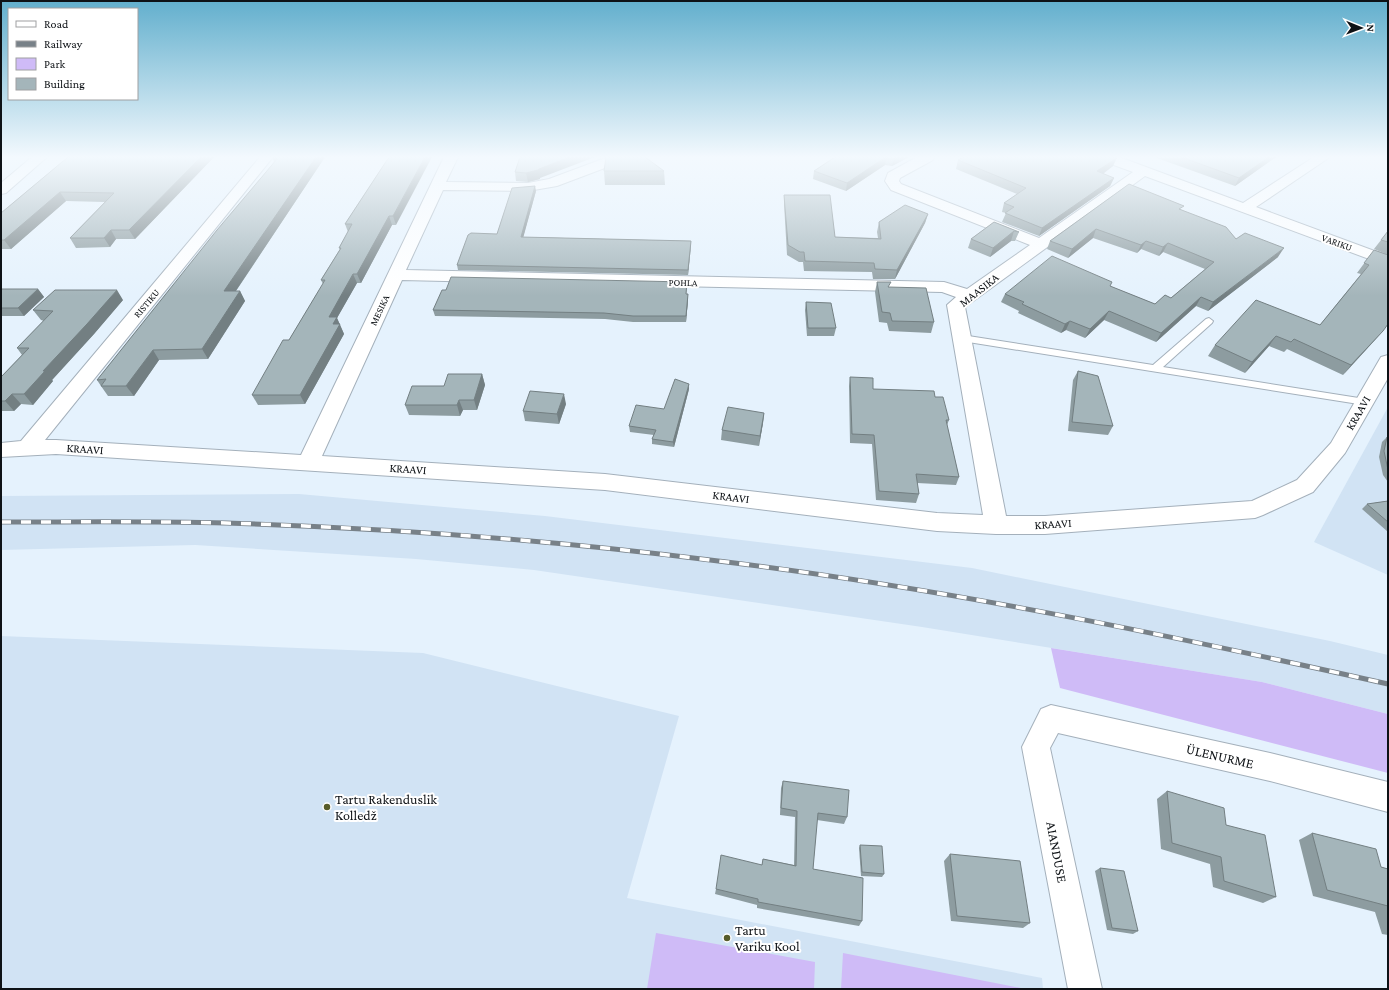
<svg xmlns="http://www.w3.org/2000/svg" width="1389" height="990" font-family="'Crimson Pro',serif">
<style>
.built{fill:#d1e3f4}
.green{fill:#cfbbf7}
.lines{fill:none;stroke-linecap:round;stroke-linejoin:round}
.service-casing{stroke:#a4b0bb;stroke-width:2}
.minor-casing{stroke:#a4b0bb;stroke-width:2}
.service{fill:#fff;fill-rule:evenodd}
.minor{fill:#fff;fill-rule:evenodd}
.rail-casing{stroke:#788188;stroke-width:5}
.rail{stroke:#fff;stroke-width:3.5;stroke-dasharray:10;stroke-linecap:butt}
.wall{fill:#8d9ca0}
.shaded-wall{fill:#737f82}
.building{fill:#a4b5ba;stroke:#737f82}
.poi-dot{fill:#575c2a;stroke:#fff;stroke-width:1.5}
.labels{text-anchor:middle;stroke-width:4;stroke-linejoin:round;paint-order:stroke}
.far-street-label{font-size:10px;fill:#0e1216;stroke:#fff}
.street-label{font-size:12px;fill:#0e1216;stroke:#fff}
.near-street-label{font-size:14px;fill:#0e1216;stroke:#fff}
.near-poi-label{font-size:14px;fill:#0e1216;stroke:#fff;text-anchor:start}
</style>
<rect width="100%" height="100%" fill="#e5f2fd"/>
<!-- built -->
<g class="built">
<polygon points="1388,407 1388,575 1314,542"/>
<polygon points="299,494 545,516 972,568 1330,641 1388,655 1388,714 1262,682 922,627 534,570 416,559 195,545 1,550 1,496"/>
<polygon points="1,636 423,653 679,716 627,898 1042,978 1043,989 1,989"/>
</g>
<!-- green -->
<g class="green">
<polygon points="1051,648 1262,682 1388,714 1388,773 1060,688"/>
<polygon points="656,933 815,962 814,989 647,989"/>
<polygon points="843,953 1026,989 841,989"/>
</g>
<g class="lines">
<defs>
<polygon id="service" points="1209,318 1213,321 1212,323 1163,367 1365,399 1370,402 1365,405 962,341 957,338 962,335 1153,365 1206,319"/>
<g id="minor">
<polygon points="32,157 47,157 6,193 1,194 1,183"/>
<path d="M 260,157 L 273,157 L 45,440 L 56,440 L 301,455 L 444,157 L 458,157 L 446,182 L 528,183 L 549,179 L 608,157 L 627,157 L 626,160 L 557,186 L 528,191 L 443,190 L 406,270 L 944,282 L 967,289 L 1030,245 L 891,190 L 885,181 L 888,173 L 917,157 L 934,157 L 933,160 L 900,178 L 899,181 L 901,184 L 1039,238 L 1133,172 L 1100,160 L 1099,157 L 1119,157 L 1243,203 L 1314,157 L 1330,157 L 1256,207 L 1388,256 L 1388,266 L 1145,176 L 965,307 L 1006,516 L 1045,516 L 1252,501 L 1297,480 L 1331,443 L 1381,357 L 1388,355 L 1388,378 L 1345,453 L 1313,492 L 1263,515 L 1255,518 L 1045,534 L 996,534 L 937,531 L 605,490 L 56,454 L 1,457 L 1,443 L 21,441 ZM 402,280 L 942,292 L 956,297 L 947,305 L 983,515 L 937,513 L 605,474 L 322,456 Z"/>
<polygon points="1051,705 1270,753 1388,782 1388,812 1270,781 1058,733 1050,748 1102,989 1068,989 1022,747 1041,709"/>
</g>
</defs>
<!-- service casing -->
<use href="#service" class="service-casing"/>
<!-- minor casing -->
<use href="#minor" class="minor-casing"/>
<!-- service -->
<use href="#service" class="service"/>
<!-- minor -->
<use href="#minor" class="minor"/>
<defs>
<path id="rail" d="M 1,522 C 76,522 151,521 226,523 C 388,528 550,540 710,560 C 938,587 1164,634 1388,684"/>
</defs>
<!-- rail casing -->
<use href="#rail" class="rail-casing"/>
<!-- rail -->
<use href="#rail" class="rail"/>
</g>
<!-- wall -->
<g class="wall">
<polygon points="68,157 214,157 135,239 116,239 110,247 76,248 70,238 105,202 66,201 11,249 1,249 1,213"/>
<polygon points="325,157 236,291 240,291 245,301 208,359 159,360 134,396 108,396 101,386 97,380 274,162 273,159"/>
<polygon points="389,157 396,225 392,225 361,283 357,283 337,318 344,334 305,404 258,405 252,395 289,340 323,284 321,280 340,249 339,248 348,232 345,224"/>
<polygon points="520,157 540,178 540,179 528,182 516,181 515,172"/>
<polygon points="835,157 909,157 892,166 885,165 846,191 813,179 814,171"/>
<polygon points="1154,157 1276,157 1235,186"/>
<polygon points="958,160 1113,166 1103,174 1114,178 1110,186 1039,236 1002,222 1006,213 1002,212 1004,203 1017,194 956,169"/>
<polygon points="604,171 664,171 665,185 605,185"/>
<polygon points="1129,184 1182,210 1236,239 1278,257 1208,311 1196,306 1156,342 1104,320 1085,338 1066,330 1061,333 1018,313 1019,311 1001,302 1005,294 1110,286 1155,304 1171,298 1205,269 1163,252 1159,256 1141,249 1137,253 1093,238 1068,258 1047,249 1050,241"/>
<polygon points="536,191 523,237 691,241 688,275 458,270 457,265 497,234"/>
<polygon points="784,195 835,237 878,238 877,232 879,222 928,214 925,223 895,279 873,279 872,272 804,271 803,262 799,262 787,255 784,204"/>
<polygon points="994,222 1019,232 1015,241 1011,241 990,257 968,248 971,239"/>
<polygon points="1388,231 1388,324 1374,341 1343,375 1287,349 1284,352 1269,346 1245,373 1208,356 1215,345 1320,325 1361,274 1357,273 1374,250 1386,254 1374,249"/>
<polygon points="687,282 686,294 688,300 686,322 633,322 605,319 435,316 433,310 446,290"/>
<polygon points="877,282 889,287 934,322 931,333 889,331 887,323 879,322 875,292"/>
<polygon points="1,289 38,289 44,297 24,316 1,316"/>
<polygon points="123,300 94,334 52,380 53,381 33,405 21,404 14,411 1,411 1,377 22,355 17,348 44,321 41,320 33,310"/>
<polygon points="806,302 836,328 834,336 807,336 805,310"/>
<polygon points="1078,371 1113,426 1108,435 1068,431 1073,380"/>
<polygon points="482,374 485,385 477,410 463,410 460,416 409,415 405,405 444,386"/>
<polygon points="850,377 873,389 935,397 949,420 947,425 959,477 956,485 917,483 919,494 916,503 876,500 872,444 850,443 849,386"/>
<polygon points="689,389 674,447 652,444 652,439 654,435 630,432 629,426 664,409"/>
<polygon points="566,404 559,424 525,421 523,411"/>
<polygon points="764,413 763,423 759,446 721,440 722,430"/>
<polygon points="1388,436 1388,482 1383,475 1379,457 1382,442"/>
<polygon points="1388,501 1388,532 1362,509 1367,504"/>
<polygon points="783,781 847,817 844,824 817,820 813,869 862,921 859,926 757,908 757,905 715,894 716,889 762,865 763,859 794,865 795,817 780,815 781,788"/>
<polygon points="1167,791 1226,825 1276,897 1263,903 1213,887 1210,864 1161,849 1157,799"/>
<polygon points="1312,833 1381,867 1388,869 1388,935 1382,934 1375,912 1313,896 1299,840"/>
<polygon points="860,845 884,874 882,877 861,876 859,848"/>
<polygon points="950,854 1030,923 1023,928 951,921 944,861"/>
<polygon points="1100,868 1138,931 1133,934 1107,930 1095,871"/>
</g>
<!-- shaded-wall -->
<g class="shaded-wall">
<polygon points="201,157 214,157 135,239 129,230"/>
<polygon points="316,157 325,157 229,301 224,291"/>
<polygon points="425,157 432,157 396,225 393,216"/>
<polygon points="570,157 595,157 540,178 540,179 528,182 526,173"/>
<polygon points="887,157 885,165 846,191 847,183"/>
<polygon points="896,157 909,157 892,166 894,158"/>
<polygon points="1269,157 1276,157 1235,186 1239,178"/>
<polygon points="1117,158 1113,166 1094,180 1097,171"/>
<polygon points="1114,178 1110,186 1039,236 1042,228"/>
<polygon points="535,186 536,191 522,242 521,237"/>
<polygon points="60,192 66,201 11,249 4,240"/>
<polygon points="928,214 925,223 895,279 897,270"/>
<polygon points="389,216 392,225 361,283 357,274"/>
<polygon points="1096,229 1093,238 1068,258 1072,249"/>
<polygon points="111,230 116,239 110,247 104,238"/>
<polygon points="1014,231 1011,241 990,257 993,248"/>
<polygon points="691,241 691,246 688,275 688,270"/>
<polygon points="1146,241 1141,249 1137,253 1141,245"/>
<polygon points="1168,243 1163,252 1159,256 1163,247"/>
<polygon points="1284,248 1278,257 1208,311 1213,302"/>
<polygon points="353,274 357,283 337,318 344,334 305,404 300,395 329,317"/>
<polygon points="38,289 44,297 24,316 18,308"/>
<polygon points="117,290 123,300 94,334 52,380 53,381 33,405 24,394 43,371"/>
<polygon points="240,291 245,301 208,359 202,349"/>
<polygon points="688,294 688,300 686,322 686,316"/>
<polygon points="1201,297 1196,306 1156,342 1161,333"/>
<polygon points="1109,311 1104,320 1085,338 1090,329"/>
<polygon points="1070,321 1066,330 1061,333 1065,324"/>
<polygon points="1383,331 1374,341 1343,375 1351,365"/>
<polygon points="1276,336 1269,346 1245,373 1252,362"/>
<polygon points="153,350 159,360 134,396 126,386"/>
<polygon points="482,374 485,385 477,410 474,400"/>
<polygon points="689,384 689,389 674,447 673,442"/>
<polygon points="12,394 21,404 14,411 5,401"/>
<polygon points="564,394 566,404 559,424 557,414"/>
<polygon points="459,400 463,410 460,416 457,405"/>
<polygon points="764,413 763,423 759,446 760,436"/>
</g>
<!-- building -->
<g class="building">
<polygon points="68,157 201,157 129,230 111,230 104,238 70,238 114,193 60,192 4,240 1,240 1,213"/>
<polygon points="274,157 316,157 224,291 240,291 202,349 153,350 126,386 101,386 106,379 97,380 217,230 277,159 273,159"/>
<polygon points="389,157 425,157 393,216 389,216 357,274 353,274 329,317 337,317 333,324 340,324 300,395 252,395 283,340 289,340 325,280 321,280 341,248 339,248 352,224 345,224"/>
<polygon points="520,157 570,157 539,169 538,170 526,173 515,172"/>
<polygon points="606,157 645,157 664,171 604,171"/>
<polygon points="835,157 886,157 847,183 814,171"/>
<polygon points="963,157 1115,157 1117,158 1097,171 1114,178 1042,228 1005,213 1014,207 1004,203 1026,188 958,160"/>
<polygon points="1181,157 1269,157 1239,178"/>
<polygon points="1129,184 1184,206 1179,209 1226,227 1236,239 1245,233 1284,248 1213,302 1201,297 1161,333 1109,311 1090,329 1070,321 1065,324 1022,304 1024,302 1005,294 1052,256 1112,282 1110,286 1155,304 1165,295 1171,298 1214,262 1168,243 1163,247 1146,241 1141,245 1096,229 1072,249 1050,241"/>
<polygon points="535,186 521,237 691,241 688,270 457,265 468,235 471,233 497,234 512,188"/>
<polygon points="784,195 830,195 835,237 881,239 879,222 905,205 928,214 897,270 875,269 874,263 805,261 804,252 800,252 788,245"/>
<polygon points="994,222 1019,232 1014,231 993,248 971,239"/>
<polygon points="1388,231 1388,242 1381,240"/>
<polygon points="1374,250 1388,255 1388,324 1383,331 1351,365 1294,339 1291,342 1276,336 1252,362 1215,345 1256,300 1320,325 1369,265 1364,263"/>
<polygon points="451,277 687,282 686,294 688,294 686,316 633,316 604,313 433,310 442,290 446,290"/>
<polygon points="877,282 891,282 888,287 926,288 934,322 892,321 890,313 882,312"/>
<polygon points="1,289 38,289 18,308 1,308"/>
<polygon points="55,290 117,290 87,324 43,371 45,371 24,394 12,394 5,401 1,401 1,377 29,348 17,348 53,311 33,310"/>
<polygon points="806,302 831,303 836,328 808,328"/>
<polygon points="1078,371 1098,376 1113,426 1072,422"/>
<polygon points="448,374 482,374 474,400 459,400 457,405 405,405 412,386 444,386"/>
<polygon points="850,377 873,378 873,389 934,391 935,397 943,397 949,420 946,420 959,477 916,474 919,494 879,491 874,435 852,434"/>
<polygon points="675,379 689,384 673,442 652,439 656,430 629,426 636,405 664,409"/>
<polygon points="530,391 564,394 557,414 523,411"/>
<polygon points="728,407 764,413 760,436 722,430"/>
<polygon points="1388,436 1388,470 1384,451 1387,437"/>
<polygon points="1388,501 1388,522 1367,504"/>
<polygon points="783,781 849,790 847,817 818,813 813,869 863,878 862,921 758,902 758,899 716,889 721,855 762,865 763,859 796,866 797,811 781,808"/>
<polygon points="1167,791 1224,808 1226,825 1265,835 1276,897 1224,881 1221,857 1172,843"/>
<polygon points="1312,833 1376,849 1381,867 1388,869 1388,906 1327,890"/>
<polygon points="860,845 882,846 884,874 862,872"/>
<polygon points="950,854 1020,861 1030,923 957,916"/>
<polygon points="1100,868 1124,871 1138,931 1112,928"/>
</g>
<!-- sky -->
<linearGradient id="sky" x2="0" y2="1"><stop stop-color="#62afcd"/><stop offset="0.53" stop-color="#f3f9fe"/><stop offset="1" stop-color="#f3f9fe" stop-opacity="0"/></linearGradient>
<rect width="1389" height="296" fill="url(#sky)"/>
<!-- markers -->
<g class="poi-dot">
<circle cx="327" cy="807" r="4"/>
<circle cx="727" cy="938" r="4"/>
</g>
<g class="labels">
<!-- far-street labels -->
<g class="far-street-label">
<text transform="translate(1337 242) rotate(20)" y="4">VARIKU</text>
<text transform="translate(683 282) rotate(1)" y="4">POHLA</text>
<text transform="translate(146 303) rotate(-50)" y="4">RISTIKU</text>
<text transform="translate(379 310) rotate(-65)" y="4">MESIKA</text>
</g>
<!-- street labels -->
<g class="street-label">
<text transform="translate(979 290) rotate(-38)" y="4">MAASIKA</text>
<text transform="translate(1358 413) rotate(-60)" y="4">KRAAVI</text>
<text transform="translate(85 449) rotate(4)" y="4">KRAAVI</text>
<text transform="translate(408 469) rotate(4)" y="4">KRAAVI</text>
<text transform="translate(731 497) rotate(7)" y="4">KRAAVI</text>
<text transform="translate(1053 524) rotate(-4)" y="4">KRAAVI</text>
</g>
<!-- near-street labels -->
<g class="near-street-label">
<text transform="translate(1220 756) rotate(13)" y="5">ÜLENURME</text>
<text transform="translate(1057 852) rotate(79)" y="5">AIANDUSE</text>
</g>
<!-- near-poi labels -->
<g class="near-poi-label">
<text x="335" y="804">Tartu Rakenduslik<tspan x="335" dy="16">Kolledž</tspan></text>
<text x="735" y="935">Tartu<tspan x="735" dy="16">Variku Kool</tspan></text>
</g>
</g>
<!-- border -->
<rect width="1389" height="990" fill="none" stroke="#0e1216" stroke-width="4"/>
<!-- legend -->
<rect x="8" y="8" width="130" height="92" fill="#ffffff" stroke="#9fa0a2"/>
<rect x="16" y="21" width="20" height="6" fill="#ffffff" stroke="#9fa0a2"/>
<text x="44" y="28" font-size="12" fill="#0e1216">Road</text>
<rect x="16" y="41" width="20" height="6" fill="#788188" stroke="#9fa0a2"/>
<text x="44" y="48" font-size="12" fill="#0e1216">Railway</text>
<rect x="16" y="58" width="20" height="12" fill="#cfbbf7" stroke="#9fa0a2"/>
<text x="44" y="68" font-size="12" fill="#0e1216">Park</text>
<rect x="16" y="78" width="20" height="12" fill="#a4b5ba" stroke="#9fa0a2"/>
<text x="44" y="88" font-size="12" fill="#0e1216">Building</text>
<!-- north arrow -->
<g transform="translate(1361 28) rotate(91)" stroke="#ffffff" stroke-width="3" paint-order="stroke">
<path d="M0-3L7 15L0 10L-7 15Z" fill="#0e1216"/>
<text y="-6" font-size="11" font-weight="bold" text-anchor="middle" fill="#0e1216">N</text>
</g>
</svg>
